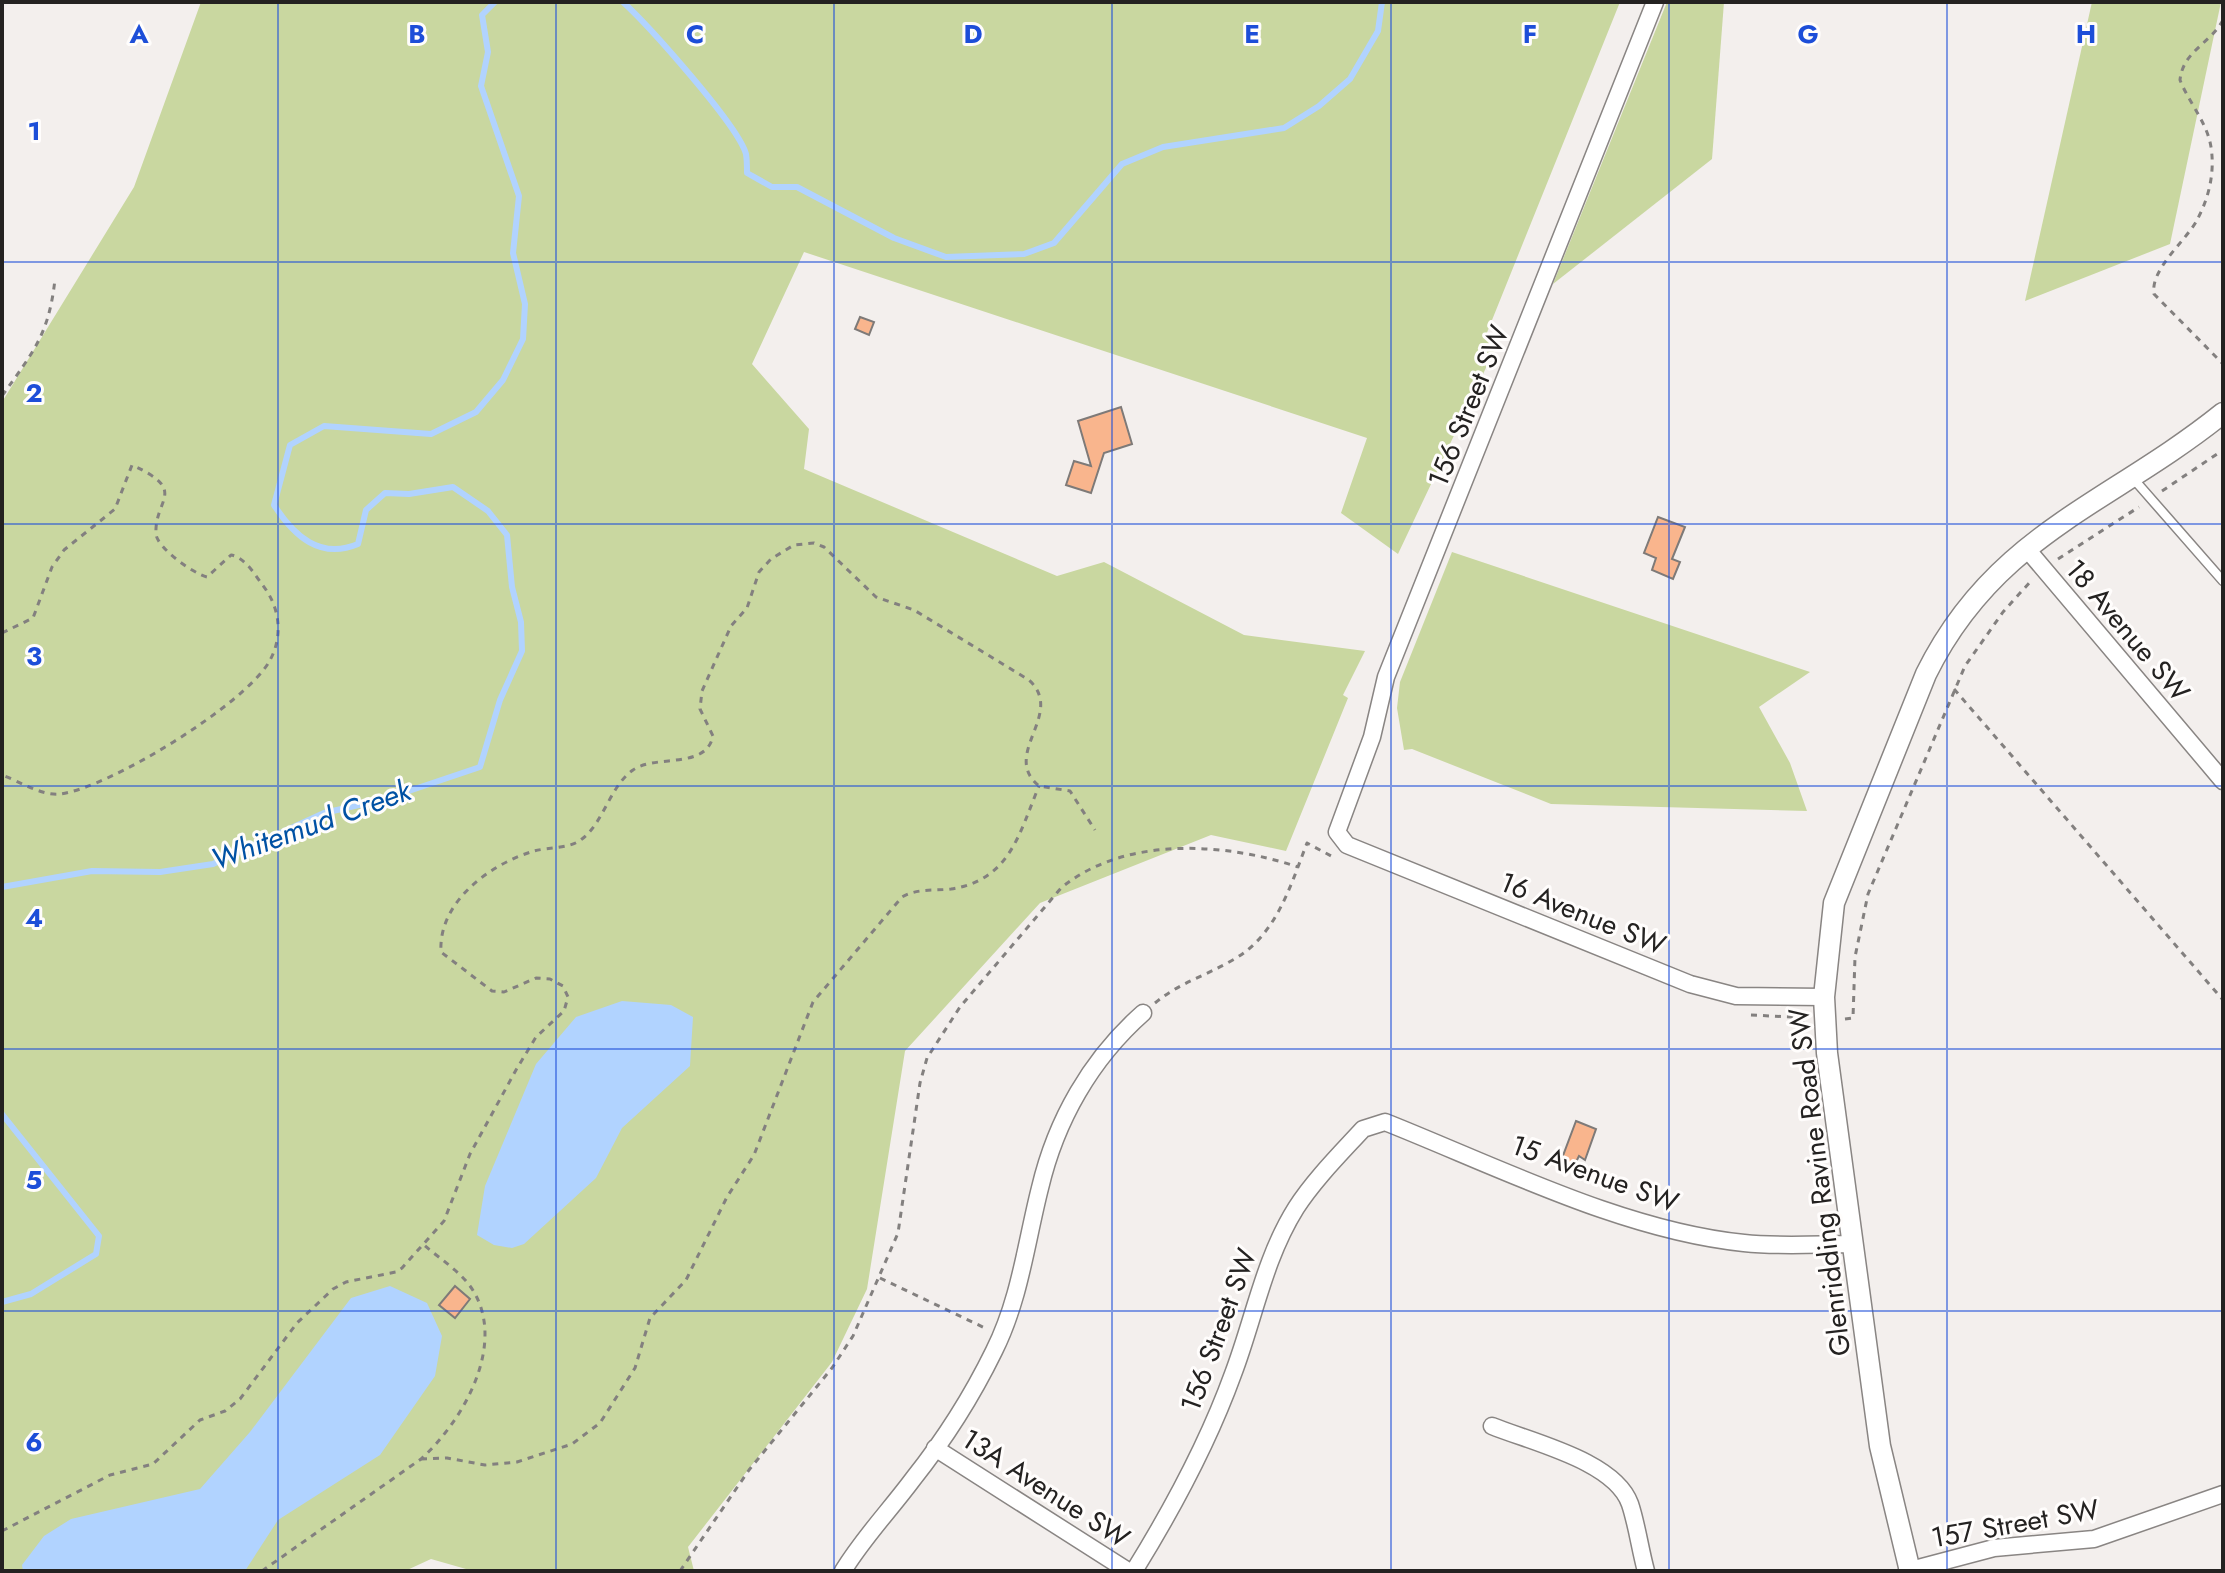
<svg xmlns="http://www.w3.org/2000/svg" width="2225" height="1573" font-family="Jost,sans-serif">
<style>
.green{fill:#c9d7a0}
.water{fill:#b1d3ff}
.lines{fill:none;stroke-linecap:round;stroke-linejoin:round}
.stream{stroke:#b1d3ff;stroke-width:6}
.building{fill:#f9b58d;stroke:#7e7a78;stroke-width:2}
.service-casing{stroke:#898583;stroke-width:11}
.minor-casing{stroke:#898583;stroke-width:19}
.tertiary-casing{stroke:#898583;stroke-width:23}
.path{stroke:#83807f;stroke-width:3;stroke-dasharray:6 6;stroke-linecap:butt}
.service{stroke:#fff;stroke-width:8}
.minor{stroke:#fff;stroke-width:16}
.tertiary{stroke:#fff;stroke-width:20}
.grid{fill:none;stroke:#1d4ed8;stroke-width:2;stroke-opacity:0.55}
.labels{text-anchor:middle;stroke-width:6;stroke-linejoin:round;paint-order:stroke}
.street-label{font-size:28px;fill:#242221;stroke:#fffdfc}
.water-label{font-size:30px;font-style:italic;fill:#0051a4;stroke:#fffdfc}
.grid-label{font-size:26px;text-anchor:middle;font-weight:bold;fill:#1d4ed8;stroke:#fffdfc;stroke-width:6;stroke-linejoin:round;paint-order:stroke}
</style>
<rect width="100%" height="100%" fill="#f3efed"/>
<!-- green -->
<g class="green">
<polygon points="201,2 1620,2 1486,335 1501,336 1398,554 1341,513 1367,438 804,252 752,364 809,429 804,469 1057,576 1104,562 1244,635 1365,651 1343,695 1348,698 1286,851 1211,835 1040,903 905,1051 867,1289 832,1362 688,1547 694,1571 473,1571 431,1559 405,1571 2,1571 2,402 134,187"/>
<polygon points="1667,2 1724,2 1712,159 1553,284"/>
<polygon points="2092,2 2221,2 2170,244 2025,301"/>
<polygon points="1452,552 1810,672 1759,707 1790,763 1807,811 1551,804 1412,749 1404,750 1397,708 1400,682"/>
</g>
<!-- water -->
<g class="water">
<polygon points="622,1001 671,1005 693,1017 690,1066 622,1128 596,1178 524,1244 512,1248 494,1245 477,1235 485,1186 536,1064 576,1017"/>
<polygon points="390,1286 427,1303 442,1336 435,1376 380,1455 278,1520 245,1571 23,1571 22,1565 44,1536 71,1519 200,1489 250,1432 351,1298"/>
</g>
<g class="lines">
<!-- stream -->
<g class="stream">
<path d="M 623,2 C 648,25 738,125 746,154 C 747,160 747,167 747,173 L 772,187 L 797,187 L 894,238 L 946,257 L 1024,254 L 1054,243 L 1122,164 L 1163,147 L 1284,128 L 1319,106 L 1350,79 L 1378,31 L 1382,2"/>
<path d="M 2,887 L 92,871 L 160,872 L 213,864 L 324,813 L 385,799 L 480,767 L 500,700 L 522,651 L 521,622 L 512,587 L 507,535 L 488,511 L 453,487 L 409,494 L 385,493 L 366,510 L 358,544 C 320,560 294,536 274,505 L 290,445 L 324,426 L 431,434 L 476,412 L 503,380 L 523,339 L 525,304 L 513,253 L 519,196 L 481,86 L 488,52 L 482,15 L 495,2"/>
<polyline points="2,1114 99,1236 96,1254 31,1294 2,1302"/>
</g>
</g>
<!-- building -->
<g class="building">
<polygon points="860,317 874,322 869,335 855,329"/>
<polygon points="1121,407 1132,444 1104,453 1091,493 1066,485 1074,461 1091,466 1078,421"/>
<polygon points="1658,517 1685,527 1672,559 1680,562 1673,579 1652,570 1656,558 1644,553"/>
<polygon points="1576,1121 1596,1129 1585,1160 1579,1156 1574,1166 1561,1161"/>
<polygon points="455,1286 470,1299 455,1318 439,1305"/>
</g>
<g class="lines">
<defs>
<polyline id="service" points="2131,476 2223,581"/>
<g id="minor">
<polyline points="1655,2 1386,677 1372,737 1337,832 1347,845 1690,984 1736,996 1824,997"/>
<polyline points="2026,548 2223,781"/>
<path d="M 1492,1426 C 1531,1442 1615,1461 1630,1504 C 1637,1525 1640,1549 1646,1571"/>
<polyline points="935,1448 1128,1571"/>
<path d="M 843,1571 C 863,1538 890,1510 913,1479 C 944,1440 972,1396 994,1351 C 1020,1299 1026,1243 1040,1188 C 1056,1120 1091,1059 1143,1013"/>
<path d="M 1134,1571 C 1173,1508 1208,1443 1233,1374 C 1254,1319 1264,1259 1296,1208 C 1314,1180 1340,1154 1363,1129 L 1385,1122 C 1496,1166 1624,1231 1744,1243 C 1780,1247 1818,1244 1854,1244"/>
<polyline points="1907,1571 1994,1548 2094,1539 2223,1494"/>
</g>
<path id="tertiary" d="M 1910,1571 L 1880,1446 L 1827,1053 L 1824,997 L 1834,903 L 1926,674 C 1995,534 2110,504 2223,413"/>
</defs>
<!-- service casing -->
<use href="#service" class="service-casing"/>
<!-- minor casing -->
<use href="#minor" class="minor-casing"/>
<!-- tertiary casing -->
<use href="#tertiary" class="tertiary-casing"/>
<!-- path -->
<g class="path">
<path d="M 2223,20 C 2210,44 2183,51 2180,80 C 2189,103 2207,122 2211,147 C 2215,172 2209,198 2197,220 C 2186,241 2150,269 2154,294 L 2223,364"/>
<path d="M 2,396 C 33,352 49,335 55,279"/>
<polyline points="2162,491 2223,450"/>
<polyline points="2058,559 2139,507"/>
<path d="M 2,633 L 33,618 L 52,567 L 64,550 L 115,509 L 132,465 C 189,491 154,499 156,534 C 157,548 194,574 207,577 L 231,555 C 244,557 254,573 261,583 C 280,606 284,636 269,662 C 244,705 109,788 60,794 C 41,796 19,781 2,775"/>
<polyline points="1954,689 2223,1000"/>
<path d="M 1155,1003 C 1179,983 1205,976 1231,961 C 1276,937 1290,887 1307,843 L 1333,857"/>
<polyline points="1751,1015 1792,1017 1806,1023"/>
<polyline points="1845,1019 1853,1018 1855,957 1868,894 1965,666 2003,612 2030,582"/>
<polyline points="880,1278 987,1329"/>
<path d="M 421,1459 L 447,1458 L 485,1465 L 517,1462 L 572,1444 L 600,1423 L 635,1368 L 650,1318 L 686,1280 L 727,1197 L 754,1155 L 813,1002 L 902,897 C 918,888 934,891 951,889 C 1010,880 1019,834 1039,786"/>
<path d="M 2,1531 L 110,1475 L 153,1464 L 200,1420 L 225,1411 L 240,1399 L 297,1323 L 333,1289 L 346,1282 L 396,1272 L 402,1268 L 444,1221 L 470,1154 L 516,1070 L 536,1037 L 564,1011 L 568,997 L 563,986 L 550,979 L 536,978 L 504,992 L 492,991 L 441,952 C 438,902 490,864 534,851 C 549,847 570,849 582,839 C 604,822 610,786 633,770 C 655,754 706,770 713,736 L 700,709 L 702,691 L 731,626 L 747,608 L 759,572 L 771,559 L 794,545 L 814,543 L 824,547 L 876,597 L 914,610 L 1029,680 C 1066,714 1000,754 1039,786 L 1070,791 L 1095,830"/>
<path d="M 262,1571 L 421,1459 C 462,1422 506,1347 474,1292 C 463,1273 440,1259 424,1245"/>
<path d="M 680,1571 L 749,1470 L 832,1368 L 853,1336 L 898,1233 L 920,1083 L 927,1058 L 960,1007 L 1061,888 C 1124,836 1224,842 1298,867"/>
</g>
<!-- service -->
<use href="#service" class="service"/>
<!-- minor -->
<use href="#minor" class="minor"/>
<!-- tertiary -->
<use href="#tertiary" class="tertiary"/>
</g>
<!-- grid -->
<path class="grid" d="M 278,2 L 278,1571M 556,2 L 556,1571M 834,2 L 834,1571M 1112,2 L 1112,1571M 1391,2 L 1391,1571M 1669,2 L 1669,1571M 1947,2 L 1947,1571M 2,262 L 2223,262M 2,524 L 2223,524M 2,786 L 2223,786M 2,1049 L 2223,1049M 2,1311 L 2223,1311"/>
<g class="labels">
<!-- street labels -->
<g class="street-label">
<text transform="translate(1468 406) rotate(-68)" y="10">156 Street SW</text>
<text transform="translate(2128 630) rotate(50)" y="10">18 Avenue SW</text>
<text transform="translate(1583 913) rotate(22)" y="10">16 Avenue SW</text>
<text transform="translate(1595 1173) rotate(20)" y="10">15 Avenue SW</text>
<text transform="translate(1819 1182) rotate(-97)" y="10">Glenridding Ravine Road SW</text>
<text transform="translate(1218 1330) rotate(-70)" y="10">156 Street SW</text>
<text transform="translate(1046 1488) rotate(33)" y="10">13A Avenue SW</text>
<text transform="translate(2015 1523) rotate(-10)" y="10">157 Street SW</text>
</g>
<!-- water labels -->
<g class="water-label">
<text transform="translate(311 825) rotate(-20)" y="10">Whitemud Creek</text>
</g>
</g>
<g class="grid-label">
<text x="139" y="43">A</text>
<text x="417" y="43">B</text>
<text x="695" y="43">C</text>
<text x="973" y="43">D</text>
<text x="1252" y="43">E</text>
<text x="1530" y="43">F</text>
<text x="1808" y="43">G</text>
<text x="2086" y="43">H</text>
<text x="34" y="140">1</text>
<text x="34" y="402">2</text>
<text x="34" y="665">3</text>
<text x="34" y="927">4</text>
<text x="34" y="1189">5</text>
<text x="34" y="1451">6</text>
</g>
<!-- border -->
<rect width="2225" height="1573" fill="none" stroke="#242221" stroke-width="8"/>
</svg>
